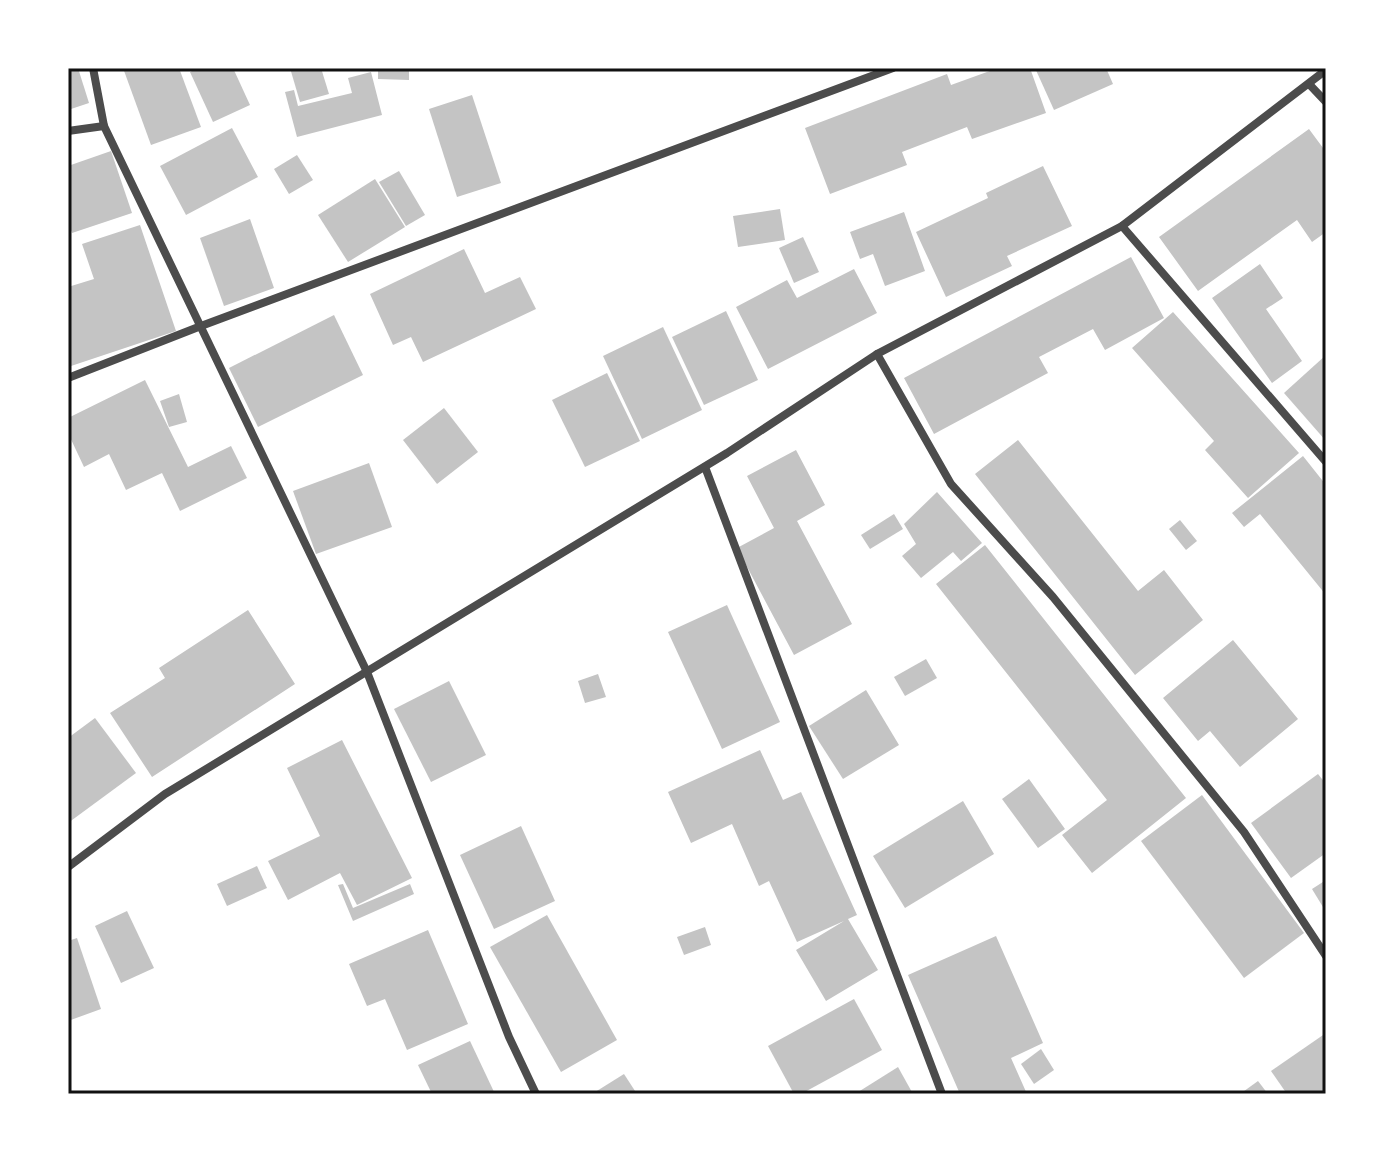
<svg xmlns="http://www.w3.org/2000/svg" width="1394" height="1162" font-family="'Varela Round',sans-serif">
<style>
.building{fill:#c4c4c4}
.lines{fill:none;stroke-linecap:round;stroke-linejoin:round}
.minor{stroke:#4c4c4c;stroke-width:8}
.neatline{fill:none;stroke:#111;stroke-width:3}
</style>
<rect width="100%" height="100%" fill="#fff"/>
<!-- building -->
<g class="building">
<polygon points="68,68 78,68 89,103 68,110"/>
<polygon points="123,68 179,68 201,127 151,145"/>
<polygon points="198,68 233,68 250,105 213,122 190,72"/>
<polygon points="290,68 321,68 329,94 300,102"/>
<polygon points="378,68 409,68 409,80 378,79"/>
<polygon points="998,68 1030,68 1046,113 972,139 967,127 902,152 907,165 830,194 805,128 947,74 951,85"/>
<polygon points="1035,68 1106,68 1113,84 1054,110"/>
<polygon points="371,72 382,115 297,137 285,92 294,90 298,106 352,93 348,78"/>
<polygon points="472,95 501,183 457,197 429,109"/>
<polygon points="232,128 258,177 186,215 160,166"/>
<polygon points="1309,129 1326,152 1326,232 1312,242 1297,220 1198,291 1159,237"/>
<polygon points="111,151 132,213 72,233 68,222 68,166"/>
<polygon points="297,155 313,180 289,194 274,169"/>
<polygon points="1043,166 1072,226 1007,256 1012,266 946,297 916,232 988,198 986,193"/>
<polygon points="399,171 425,215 406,226 379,182"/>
<polygon points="375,179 405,227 348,262 318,215"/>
<polygon points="780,209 785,240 738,247 733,216"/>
<polygon points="904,212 925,271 885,286 873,254 860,259 850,232"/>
<polygon points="250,219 274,288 224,306 200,238"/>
<polygon points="140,225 176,331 68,367 68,287 94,279 82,244"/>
<polygon points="803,237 819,272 794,283 779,248"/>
<polygon points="464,249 485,293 520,277 536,309 423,362 411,337 393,345 370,294"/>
<polygon points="1131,257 1164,318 1105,350 1093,329 1039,357 1048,373 934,434 904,378"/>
<polygon points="1260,264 1283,298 1266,309 1302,361 1272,383 1212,298"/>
<polygon points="854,269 877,313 768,369 736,307 787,280 797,298"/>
<polygon points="726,311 758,380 704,405 672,337"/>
<polygon points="1173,312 1299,453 1248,498 1205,450 1214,441 1132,348"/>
<polygon points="334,315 363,375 258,427 229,368"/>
<polygon points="663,327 702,410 642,439 603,356"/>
<polygon points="1326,355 1326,441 1284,393"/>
<polygon points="607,373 640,441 585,467 552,400"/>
<polygon points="145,380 188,467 231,446 247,478 180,511 162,473 126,490 109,454 84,467 68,433 68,418"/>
<polygon points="179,394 187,422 169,427 160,401"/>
<polygon points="444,408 478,452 437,484 403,440"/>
<polygon points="1018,440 1138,591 1164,570 1203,620 1135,675 975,474"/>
<polygon points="796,450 825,505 797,521 852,624 794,655 737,548 774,528 747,476"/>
<polygon points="1303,456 1326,485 1326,595 1260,514 1244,527 1232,513"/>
<polygon points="369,463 392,527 316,554 293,491"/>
<polygon points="937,492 982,543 961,561 953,552 921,578 902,556 916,544 904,524"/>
<polygon points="894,514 903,529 870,549 861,535"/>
<polygon points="1180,520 1197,541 1186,550 1169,529"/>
<polygon points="985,545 1186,798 1092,873 1062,835 1107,800 936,584"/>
<polygon points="727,605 780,722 722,749 668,632"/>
<polygon points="248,610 295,684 152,777 110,713 165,678 159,668"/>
<polygon points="1233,640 1298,719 1240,767 1210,731 1198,741 1163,698"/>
<polygon points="926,659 937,678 905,696 894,677"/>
<polygon points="598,674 606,697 585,703 578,681"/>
<polygon points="449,681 486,755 431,782 394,709"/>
<polygon points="866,690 899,745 843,779 809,726"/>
<polygon points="95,718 136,773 68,823 68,738"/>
<polygon points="342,740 412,878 357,905 340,873 288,900 268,861 320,836 287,768"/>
<polygon points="760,750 783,800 801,792 857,915 848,919 878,970 826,1001 796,950 844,921 797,942 769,881 759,886 732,824 691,843 668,792"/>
<polygon points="1318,774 1326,784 1326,853 1291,878 1251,823"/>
<polygon points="1029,779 1065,829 1038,848 1002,799"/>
<polygon points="1202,795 1304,933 1244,978 1141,841"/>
<polygon points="963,801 994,854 905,908 873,856"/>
<polygon points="521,826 555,901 494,929 460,855"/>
<polygon points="257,866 267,888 227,906 217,884"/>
<polygon points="1326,880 1326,912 1312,889"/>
<polygon points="343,884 353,908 410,884 414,894 353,921 338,885"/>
<polygon points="127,911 154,968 121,983 95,926"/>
<polygon points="547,915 617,1040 561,1072 490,947"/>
<polygon points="705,927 711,945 684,955 677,937"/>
<polygon points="428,930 468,1024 407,1050 385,999 367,1006 349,964"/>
<polygon points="996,936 1043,1043 1011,1058 1027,1094 960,1094 908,975"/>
<polygon points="77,938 101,1009 68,1021 68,941"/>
<polygon points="854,999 882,1050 801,1094 794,1094 768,1046"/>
<polygon points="1326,1033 1326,1094 1287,1094 1271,1071"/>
<polygon points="470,1041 495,1094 432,1094 418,1065"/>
<polygon points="1041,1049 1054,1070 1034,1084 1021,1064"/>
<polygon points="898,1067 913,1094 855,1094"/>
<polygon points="624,1074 637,1094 592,1094"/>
<polygon points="1258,1081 1268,1094 1240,1094"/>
</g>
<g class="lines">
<!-- minor -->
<g class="minor">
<polyline points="93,68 104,126 367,672 509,1037 536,1094"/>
<polyline points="1309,84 1326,102"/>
<polyline points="68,131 104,126"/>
<polyline points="1122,226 1326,462"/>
<polyline points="877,354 951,484 1053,597 1244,832 1326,956"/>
<polyline points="68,378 201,326 893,68"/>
<polyline points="705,467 942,1094"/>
<polyline points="68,867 165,794 727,453 877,354 1122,226 1326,70"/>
</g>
</g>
<!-- border -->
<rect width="1394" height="1162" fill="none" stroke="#ffffff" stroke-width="140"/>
<rect x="70" y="70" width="1254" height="1022" class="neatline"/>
</svg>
